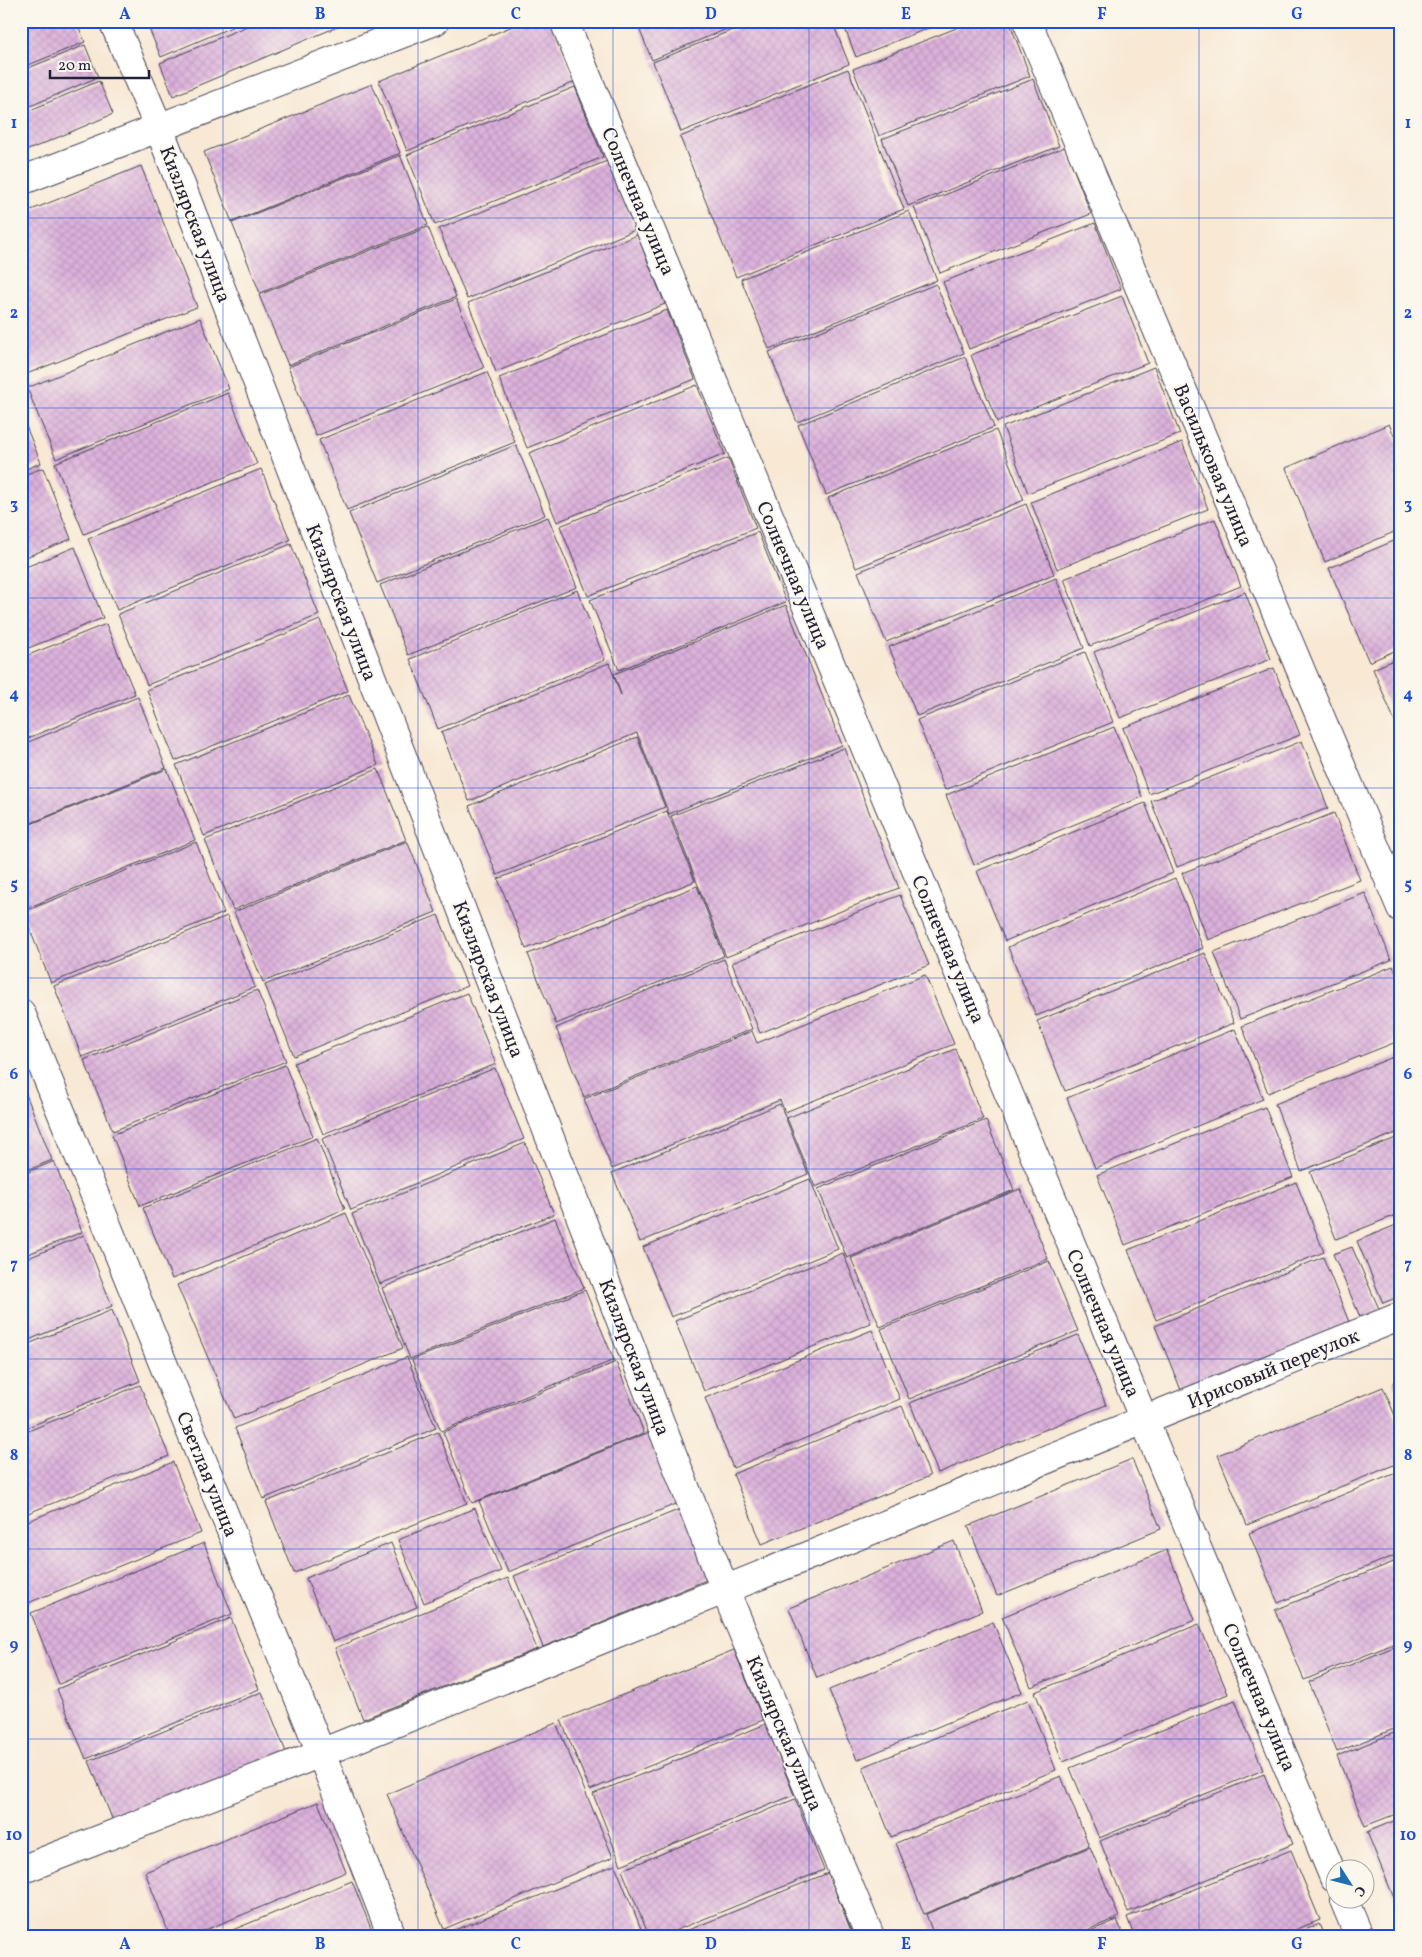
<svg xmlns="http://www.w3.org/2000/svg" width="1422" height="1957" font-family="Vollkorn,serif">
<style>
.building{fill:url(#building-cross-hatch)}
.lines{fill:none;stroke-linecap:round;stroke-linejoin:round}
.street-casing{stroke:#424052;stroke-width:30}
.street{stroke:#fff;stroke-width:28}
.grid{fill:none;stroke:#1d4ed8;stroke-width:1;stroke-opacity:0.55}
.labels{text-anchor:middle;stroke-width:4;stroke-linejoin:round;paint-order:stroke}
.street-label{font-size:20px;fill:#22223b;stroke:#fbf7ec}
.neatline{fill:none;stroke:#1d4ed8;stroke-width:2}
.grid-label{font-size:16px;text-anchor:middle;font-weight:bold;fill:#1d4ed8}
</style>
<defs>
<pattern id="building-cross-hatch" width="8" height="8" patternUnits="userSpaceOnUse" patternTransform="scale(1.25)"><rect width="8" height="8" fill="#dcb1db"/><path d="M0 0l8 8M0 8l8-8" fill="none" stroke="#bc98bd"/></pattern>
</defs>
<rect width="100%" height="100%" fill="#fbf7ec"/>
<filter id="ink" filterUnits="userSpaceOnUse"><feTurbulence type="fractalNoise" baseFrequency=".02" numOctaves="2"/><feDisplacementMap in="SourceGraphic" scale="10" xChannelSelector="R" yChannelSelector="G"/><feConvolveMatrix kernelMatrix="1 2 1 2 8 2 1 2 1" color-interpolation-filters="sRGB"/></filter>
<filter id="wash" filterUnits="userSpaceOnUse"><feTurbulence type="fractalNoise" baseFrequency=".0096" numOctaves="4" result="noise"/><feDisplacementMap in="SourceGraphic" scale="20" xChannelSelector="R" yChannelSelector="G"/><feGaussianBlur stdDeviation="1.12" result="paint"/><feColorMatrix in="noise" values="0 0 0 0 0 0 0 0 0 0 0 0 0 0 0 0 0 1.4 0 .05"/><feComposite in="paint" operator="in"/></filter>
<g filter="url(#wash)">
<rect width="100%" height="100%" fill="#f8e8d4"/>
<g id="blocks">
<!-- building -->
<g class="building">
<polygon points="21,21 76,21 85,42 21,68"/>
<polygon points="154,21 246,21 161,57 147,24"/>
<polygon points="259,21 343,21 344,24 173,96 160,63"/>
<polygon points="525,21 551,21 575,82 407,151 379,81"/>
<polygon points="636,21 746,21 652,60"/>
<polygon points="755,21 832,21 849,64 681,132 653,62"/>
<polygon points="842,21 946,21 856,57"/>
<polygon points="974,21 1009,21 1030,76 879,136 853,69"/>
<polygon points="85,45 98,77 21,110 21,71"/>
<polygon points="848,69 904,209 736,277 680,137"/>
<polygon points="1033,79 1059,146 908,206 882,139"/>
<polygon points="99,81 113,114 21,153 21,114"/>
<polygon points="372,84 400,153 232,222 204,152"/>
<polygon points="575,87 603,157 435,225 407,155"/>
<polygon points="1065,147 1091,214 940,273 914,207"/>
<polygon points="400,155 428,225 260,293 232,223"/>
<polygon points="607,161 635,230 467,299 439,229"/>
<polygon points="141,166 197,307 24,375 21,370 21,214"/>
<polygon points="909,211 937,280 769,349 741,279"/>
<polygon points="1095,223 1121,289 969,349 943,282"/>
<polygon points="428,227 456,297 288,365 259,295"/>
<polygon points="637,235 665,304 496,372 468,303"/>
<polygon points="936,284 964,353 797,422 769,352"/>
<polygon points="1122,296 1148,363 997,422 971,355"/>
<polygon points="456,299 484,368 316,436 288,367"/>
<polygon points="667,310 695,379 527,448 499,378"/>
<polygon points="200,318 229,389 56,459 27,388"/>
<polygon points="965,357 994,427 826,495 798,425"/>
<polygon points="1154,367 1180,434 1028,493 1003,427"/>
<polygon points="487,372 515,442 347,510 319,440"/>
<polygon points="697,385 725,454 557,522 529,453"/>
<polygon points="228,393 257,464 84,534 55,463"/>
<polygon points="21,414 41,463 21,471"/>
<polygon points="1389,424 1401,452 1401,529 1325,562 1286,468"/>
<polygon points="996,430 1024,500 856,568 828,498"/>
<polygon points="1182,442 1208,509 1057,569 1031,502"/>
<polygon points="516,445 545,515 377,583 349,513"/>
<polygon points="728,458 756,528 588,596 560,526"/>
<polygon points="43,468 71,539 21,559 21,476"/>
<polygon points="261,469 290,540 117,610 88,539"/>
<polygon points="1026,504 1054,574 886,642 858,572"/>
<polygon points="548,517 577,587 408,655 380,585"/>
<polygon points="1215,519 1241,586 1090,646 1064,579"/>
<polygon points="758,532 786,602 619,670 590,600"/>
<polygon points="1401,538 1401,648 1369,662 1329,568"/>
<polygon points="291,544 319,615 147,685 118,614"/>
<polygon points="75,547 103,618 21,651 21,569"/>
<polygon points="1056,578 1084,648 917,716 889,647"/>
<polygon points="577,590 605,660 438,729 410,659"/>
<polygon points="1245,592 1271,659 1120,718 1094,652"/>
<polygon points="786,605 842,745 669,814 637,733 469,801 441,732 609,663 621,695 614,674"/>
<polygon points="320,620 348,691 175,761 147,690"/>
<polygon points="106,624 135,694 21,741 21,658"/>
<polygon points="1085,652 1113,722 945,790 917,720"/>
<polygon points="1401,657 1401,736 1373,669"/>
<polygon points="1274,668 1300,735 1149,794 1123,728"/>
<polygon points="349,695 378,765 204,836 176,765"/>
<polygon points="138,697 166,768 21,827 21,745"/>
<polygon points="1114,727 1142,797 974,865 946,795"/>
<polygon points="637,737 665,807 497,875 469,806"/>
<polygon points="1302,741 1328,808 1177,867 1151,801"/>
<polygon points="844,748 899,888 726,957 671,816"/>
<polygon points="167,769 195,840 22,910 21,828"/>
<polygon points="378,769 406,840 233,910 205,840"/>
<polygon points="1145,803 1173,873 1005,941 977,871"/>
<polygon points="667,811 695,881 526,949 498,879"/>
<polygon points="1334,813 1360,880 1208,940 1182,873"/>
<polygon points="407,841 436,912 263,982 234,912"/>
<polygon points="196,842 224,913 51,983 23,912"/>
<polygon points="1175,878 1203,948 1036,1016 1008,947"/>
<polygon points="697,886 724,956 556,1024 528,954"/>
<polygon points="1365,893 1391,960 1240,1019 1214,952"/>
<polygon points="900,895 929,965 760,1033 732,963"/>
<polygon points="438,915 467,986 294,1056 265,985"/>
<polygon points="227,916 255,987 82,1057 54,986"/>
<polygon points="1205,953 1234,1023 1065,1091 1037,1021"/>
<polygon points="724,959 752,1029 584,1097 556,1028"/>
<polygon points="1393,966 1401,985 1401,1040 1268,1093 1242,1026"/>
<polygon points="925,975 954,1044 785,1112 780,1100 612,1169 584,1099 752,1031 757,1043"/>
<polygon points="257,990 286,1061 113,1131 84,1060"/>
<polygon points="467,993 496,1064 323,1134 294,1063"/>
<polygon points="1235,1029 1263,1099 1095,1168 1067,1098"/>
<polygon points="955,1049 983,1119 815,1187 787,1118"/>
<polygon points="1401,1054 1401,1131 1301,1171 1275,1104"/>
<polygon points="285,1065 313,1136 140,1206 112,1135"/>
<polygon points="495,1068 524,1139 351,1210 322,1139"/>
<polygon points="24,1089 52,1160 21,1173 21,1090"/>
<polygon points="780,1104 808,1174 640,1242 612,1173"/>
<polygon points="1265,1107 1293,1177 1125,1245 1097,1175"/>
<polygon points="986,1120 1014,1190 847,1258 818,1189"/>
<polygon points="1401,1136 1401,1213 1336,1239 1310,1172"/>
<polygon points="317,1138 345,1209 172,1279 143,1208"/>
<polygon points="525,1143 554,1214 380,1284 352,1214"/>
<polygon points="54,1161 82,1232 21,1257 21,1175"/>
<polygon points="810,1179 838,1249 671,1317 643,1247"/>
<polygon points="1296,1182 1324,1252 1156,1320 1128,1250"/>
<polygon points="1020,1189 1048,1259 880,1327 851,1258"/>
<polygon points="346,1213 403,1348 234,1419 177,1285"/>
<polygon points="555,1218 584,1288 410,1359 382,1288"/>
<polygon points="1401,1223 1401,1296 1383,1303 1357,1241"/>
<polygon points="84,1235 112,1306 21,1343 21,1261"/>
<polygon points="1352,1247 1380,1311 1361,1319 1333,1254"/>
<polygon points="843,1253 871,1323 704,1391 675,1321"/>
<polygon points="1323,1257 1351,1327 1183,1395 1155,1326"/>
<polygon points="1049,1261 1078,1331 909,1399 881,1329"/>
<polygon points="585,1290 614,1360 441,1431 412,1360"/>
<polygon points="112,1310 140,1381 21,1430 21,1347"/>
<polygon points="872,1330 900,1399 733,1468 705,1398"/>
<polygon points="1078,1335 1106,1405 938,1473 910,1403"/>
<polygon points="407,1357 436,1428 263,1499 235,1428"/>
<polygon points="616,1362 644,1433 472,1503 443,1432"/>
<polygon points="1401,1379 1401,1400 1393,1382"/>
<polygon points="140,1385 169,1456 21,1516 21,1434"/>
<polygon points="1383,1387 1401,1430 1401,1462 1247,1525 1218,1455"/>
<polygon points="902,1406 930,1476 762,1544 733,1474"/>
<polygon points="652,1431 681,1502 508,1572 479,1501"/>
<polygon points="438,1432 467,1503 294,1573 266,1502"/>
<polygon points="1132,1459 1161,1529 997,1596 968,1526"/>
<polygon points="173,1462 201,1533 28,1603 21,1586 21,1524"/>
<polygon points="1401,1471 1401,1553 1278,1603 1249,1533"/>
<polygon points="688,1506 716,1576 543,1647 514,1576"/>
<polygon points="475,1508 501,1571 424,1603 398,1540"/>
<polygon points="954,1541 982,1611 817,1678 789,1608"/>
<polygon points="204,1543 232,1614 59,1684 31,1613"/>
<polygon points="391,1543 417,1607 333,1642 306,1578"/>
<polygon points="1167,1550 1195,1620 1031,1687 1002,1617"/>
<polygon points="1401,1559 1401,1641 1304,1680 1275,1610"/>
<polygon points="508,1578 537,1649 363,1719 335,1648"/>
<polygon points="231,1618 259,1689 86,1759 57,1689"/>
<polygon points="993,1622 1022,1692 857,1760 829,1690"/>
<polygon points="1199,1624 1228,1694 1063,1762 1035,1692"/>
<polygon points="1401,1644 1401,1726 1337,1752 1309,1682"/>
<polygon points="734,1650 763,1720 590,1790 561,1720"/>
<polygon points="262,1692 288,1757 115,1826 89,1761"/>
<polygon points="1028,1700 1056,1770 891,1837 863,1767"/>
<polygon points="1235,1700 1263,1770 1099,1838 1070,1768"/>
<polygon points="556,1723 613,1857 444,1929 387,1794"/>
<polygon points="766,1724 794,1795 621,1865 593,1794"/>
<polygon points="1401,1730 1401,1812 1365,1826 1337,1756"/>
<polygon points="1264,1774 1293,1844 1128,1912 1100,1841"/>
<polygon points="1061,1776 1089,1846 924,1914 896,1843"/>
<polygon points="795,1799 824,1870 662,1936 649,1936 622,1870"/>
<polygon points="318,1802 346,1872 191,1936 170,1936 145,1872"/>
<polygon points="1401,1818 1401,1901 1396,1903 1367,1832"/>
<polygon points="1090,1847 1119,1917 1073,1936 934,1936 926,1914"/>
<polygon points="1291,1850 1320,1920 1280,1936 1134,1936 1127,1917"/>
<polygon points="615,1865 644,1936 440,1936"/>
<polygon points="828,1873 853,1936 674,1936"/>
<polygon points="352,1881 374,1936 218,1936"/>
<polygon points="1117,1920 1124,1936 1078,1936"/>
<polygon points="1319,1924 1324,1936 1291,1936"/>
</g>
</g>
</g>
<g filter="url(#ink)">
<use href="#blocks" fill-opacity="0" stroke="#424052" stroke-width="1"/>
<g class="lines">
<defs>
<g id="street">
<polyline points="113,21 159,128 725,1590 870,1936"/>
<polyline points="564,21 1334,1878"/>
<polyline points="1027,21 1401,908"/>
<polyline points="21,181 435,21"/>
<polyline points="21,1013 321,1753 392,1936"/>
<polyline points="21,1870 321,1753 1401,1316"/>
<polyline points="1344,1900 1359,1936"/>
</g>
</defs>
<!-- street casing -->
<use href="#street" class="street-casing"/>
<!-- street -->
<use href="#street" class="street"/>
</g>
</g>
<!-- grid -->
<path class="grid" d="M 223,21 L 223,1936M 418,21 L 418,1936M 613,21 L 613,1936M 809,21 L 809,1936M 1004,21 L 1004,1936M 1199,21 L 1199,1936M 21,218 L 1401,218M 21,408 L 1401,408M 21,598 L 1401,598M 21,788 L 1401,788M 21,978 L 1401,978M 21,1169 L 1401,1169M 21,1359 L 1401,1359M 21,1549 L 1401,1549M 21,1739 L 1401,1739"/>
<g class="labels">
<!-- street labels -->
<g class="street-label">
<text transform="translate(639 201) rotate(67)" y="7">Солнечная улица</text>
<text transform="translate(196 224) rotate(69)" y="7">Кизлярская улица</text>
<text transform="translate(1214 465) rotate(67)" y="7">Васильковая улица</text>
<text transform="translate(794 575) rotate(67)" y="7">Солнечная улица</text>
<text transform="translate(342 602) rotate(69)" y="7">Кизлярская улица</text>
<text transform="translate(949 949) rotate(67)" y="7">Солнечная улица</text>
<text transform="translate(489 979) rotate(69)" y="7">Кизлярская улица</text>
<text transform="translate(1104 1323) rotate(67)" y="7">Солнечная улица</text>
<text transform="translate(635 1357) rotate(69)" y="7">Кизлярская улица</text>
<text transform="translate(1273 1368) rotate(-22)" y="7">Ирисовый переулок</text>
<text transform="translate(208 1474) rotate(68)" y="7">Светлая улица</text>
<text transform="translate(1260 1697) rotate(67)" y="7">Солнечная улица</text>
<text transform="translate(785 1733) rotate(67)" y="7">Кизлярская улица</text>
</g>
</g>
<!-- margin -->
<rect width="1422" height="1957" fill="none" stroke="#fbf7ec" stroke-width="55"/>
<!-- north arrow -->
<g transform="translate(1350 1884) rotate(126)"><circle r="24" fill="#fbf7ec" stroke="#a4a2a5"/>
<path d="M0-4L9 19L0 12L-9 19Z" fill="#1f6fb2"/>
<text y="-8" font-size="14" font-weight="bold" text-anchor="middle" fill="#22223b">С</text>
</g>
<!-- scale -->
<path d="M50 70v8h99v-8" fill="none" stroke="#22223b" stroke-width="2.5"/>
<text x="58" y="70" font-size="15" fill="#22223b" stroke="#fbf7ec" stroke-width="4" paint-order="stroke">20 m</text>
<rect x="28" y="28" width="1366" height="1902" class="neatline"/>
<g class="grid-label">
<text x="125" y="19">A</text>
<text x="320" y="19">B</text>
<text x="516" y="19">C</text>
<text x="711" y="19">D</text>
<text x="906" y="19">E</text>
<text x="1102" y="19">F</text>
<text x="1297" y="19">G</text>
<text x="14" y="128">1</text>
<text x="1408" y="128">1</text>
<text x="14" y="318">2</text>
<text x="1408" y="318">2</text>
<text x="14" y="509">3</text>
<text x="1408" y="509">3</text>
<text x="14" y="699">4</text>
<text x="1408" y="699">4</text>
<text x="14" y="889">5</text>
<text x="1408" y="889">5</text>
<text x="14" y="1079">6</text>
<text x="1408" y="1079">6</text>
<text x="14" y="1269">7</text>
<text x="1408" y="1269">7</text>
<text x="14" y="1460">8</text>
<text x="1408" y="1460">8</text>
<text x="14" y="1650">9</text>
<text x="1408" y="1650">9</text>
<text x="14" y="1840">10</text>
<text x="1408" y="1840">10</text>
<text x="125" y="1949">A</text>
<text x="320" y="1949">B</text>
<text x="516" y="1949">C</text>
<text x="711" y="1949">D</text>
<text x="906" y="1949">E</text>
<text x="1102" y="1949">F</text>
<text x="1297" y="1949">G</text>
</g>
</svg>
